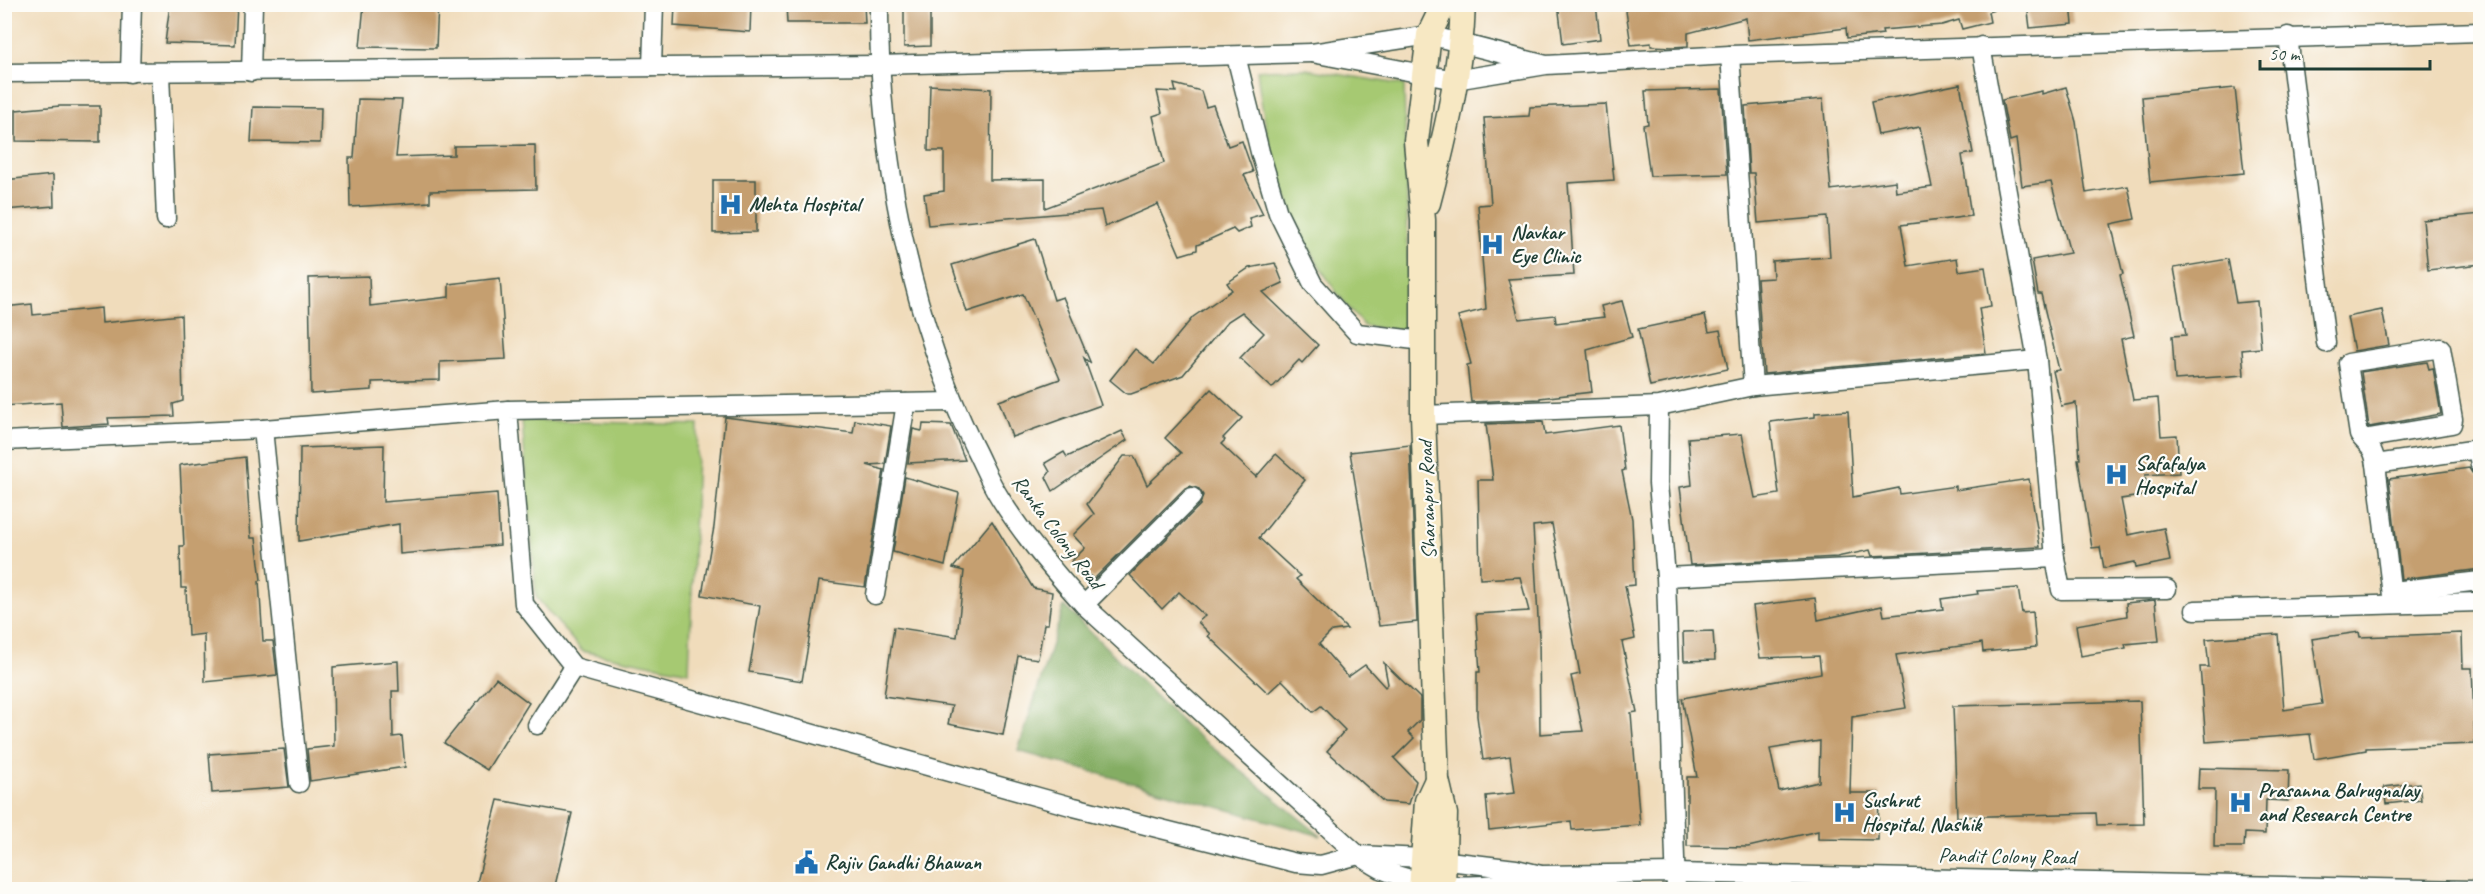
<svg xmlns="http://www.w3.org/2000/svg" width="2485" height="894" font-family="Caveat,sans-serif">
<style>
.green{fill:#a6c972;stroke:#628353;stroke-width:1.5}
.forest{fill:#84ad64;stroke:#52754c;stroke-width:1.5}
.building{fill:#c59f70;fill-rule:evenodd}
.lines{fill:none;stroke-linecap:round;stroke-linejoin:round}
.minor-casing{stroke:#3e5548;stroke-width:21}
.secondary-casing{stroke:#3e5548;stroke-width:27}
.minor{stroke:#fff;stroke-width:18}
.secondary{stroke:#f7e8c3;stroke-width:24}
.labels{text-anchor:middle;stroke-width:4.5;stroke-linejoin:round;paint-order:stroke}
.poi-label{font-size:21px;font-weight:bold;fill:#1f3d34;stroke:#fdfcf7;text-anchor:start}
.street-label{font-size:21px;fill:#1f3d34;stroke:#fdfcf7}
</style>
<rect width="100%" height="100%" fill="#fdfcf7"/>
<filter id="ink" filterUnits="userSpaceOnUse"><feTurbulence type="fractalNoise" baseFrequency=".0167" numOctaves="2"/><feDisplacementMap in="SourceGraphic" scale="12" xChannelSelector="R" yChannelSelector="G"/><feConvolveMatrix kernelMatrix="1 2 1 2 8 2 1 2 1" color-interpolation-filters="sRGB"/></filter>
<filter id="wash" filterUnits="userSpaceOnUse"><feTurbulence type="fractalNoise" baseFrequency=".008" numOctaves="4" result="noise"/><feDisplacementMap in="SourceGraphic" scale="24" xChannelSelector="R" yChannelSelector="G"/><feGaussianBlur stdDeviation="1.35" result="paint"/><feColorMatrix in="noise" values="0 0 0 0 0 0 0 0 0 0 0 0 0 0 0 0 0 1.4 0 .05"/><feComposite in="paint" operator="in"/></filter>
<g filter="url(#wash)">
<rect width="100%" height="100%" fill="#f0dcbb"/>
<!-- green -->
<g class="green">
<path d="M 1306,69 L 1404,85 L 1410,332 L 1364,326 C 1300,256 1267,163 1257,70 Z"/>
<polygon points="522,420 698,425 689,672 582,651 536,597"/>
</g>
<!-- forest -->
<polygon class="forest" points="1064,606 1186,726 1321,836 1018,751"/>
<g id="blocks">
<!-- building -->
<g class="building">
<polygon points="170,4 237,4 235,45 165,43"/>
<polygon points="364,4 438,4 436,48 360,47"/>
<polygon points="675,4 751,4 750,32 674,26"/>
<polygon points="786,4 864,4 865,23 787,23"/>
<polygon points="904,4 930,4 930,46 904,47"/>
<polygon points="1558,4 1596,4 1600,39 1563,44"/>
<polygon points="1625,4 1993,4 1994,10 1988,12 1990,22 1962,29 1959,20 1942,25 1882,30 1883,34 1847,38 1846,28 1748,40 1746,18 1688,33 1688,46 1673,47 1651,46 1651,43 1631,45"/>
<polygon points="2027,4 2071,4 2073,24 2030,28"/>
<polygon points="1174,84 1201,91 1206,107 1213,105 1228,146 1242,141 1253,172 1244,175 1263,214 1249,218 1251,227 1237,233 1233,229 1197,245 1197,250 1180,255 1158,204 1105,227 1101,210 928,225 924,194 944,191 944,151 928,151 930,85 991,89 990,180 1045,179 1045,208 1164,163 1153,116 1162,113 1157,91 1176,92"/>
<polygon points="1960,84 1973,153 1962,155 1971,216 1901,225 1908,266 1957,258 1959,271 1985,267 1991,306 1979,308 1986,353 1764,374 1757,279 1773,278 1772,261 1830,257 1827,217 1758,223 1754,173 1749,173 1745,106 1823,99 1831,190 1895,181 1896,192 1932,187 1920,127 1878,135 1871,102"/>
<polygon points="2066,87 2076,122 2086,193 2128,186 2135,219 2111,224 2123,274 2120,275 2134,336 2121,339 2133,400 2158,398 2161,436 2177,435 2179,473 2145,475 2148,495 2121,499 2128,535 2164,528 2170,561 2136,568 2135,562 2104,568 2100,547 2092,548 2078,459 2080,459 2076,403 2061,406 2053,371 2059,370 2041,294 2038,294 2032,260 2070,253 2051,182 2022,186 2016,139 2010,141 2002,100 2042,91 2042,94"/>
<polygon points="2235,88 2244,173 2150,182 2142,97"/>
<polygon points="1721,89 1727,174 1650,176 1643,125 1648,124 1645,91"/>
<polygon points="358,99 402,100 396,157 454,155 454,146 535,145 536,189 430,191 430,202 350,207 349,158 354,158"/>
<polygon points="1606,104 1614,180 1568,183 1574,275 1508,279 1519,319 1555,315 1556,323 1604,317 1601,306 1622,301 1632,337 1587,350 1592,392 1540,398 1540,399 1471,402 1467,365 1471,364 1458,316 1486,309 1478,205 1491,204 1484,118 1529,116 1530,107"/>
<polygon points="60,106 100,106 100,142 16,141 16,110"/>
<polygon points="253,107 321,108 320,143 251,142"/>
<polygon points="53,175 54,206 4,210 4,180"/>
<polygon points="713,180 756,180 756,232 713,233"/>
<polygon points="2481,214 2481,264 2428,270 2423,220"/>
<polygon points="1035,239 1054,300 1063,297 1091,364 1084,358 1101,405 1012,437 999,401 1060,379 1023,294 967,312 952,265"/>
<polygon points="2228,259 2236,303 2257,301 2261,348 2242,350 2244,375 2175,380 2172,336 2186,335 2174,268"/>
<polygon points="1275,263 1283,283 1263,292 1318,345 1302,363 1299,360 1272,388 1240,358 1264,333 1242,312 1228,321 1183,375 1131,394 1127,394 1110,380 1135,349 1154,364 1193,317 1232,290 1227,283 1249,268"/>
<polygon points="369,276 370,306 449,297 449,284 500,278 506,359 440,362 440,380 372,382 372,390 311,394 309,278"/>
<polygon points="32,304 33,315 101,308 102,323 181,315 183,401 173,404 174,416 108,418 109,424 63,427 61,402 4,406 4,307"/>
<polygon points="2382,310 2389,345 2354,351 2347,317"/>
<polygon points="1705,315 1709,332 1720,330 1728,369 1650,386 1638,329"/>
<polygon points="2427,362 2429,369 2433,368 2441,414 2369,427 2361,372"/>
<polygon points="1211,389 1242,418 1223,438 1225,440 1221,444 1256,477 1276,454 1305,480 1259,538 1300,576 1296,579 1347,629 1332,631 1319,644 1348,677 1365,665 1385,687 1388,684 1384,663 1420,698 1420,720 1408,732 1414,738 1394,758 1416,781 1409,804 1384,802 1327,751 1345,730 1321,706 1313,712 1282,680 1268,693 1208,636 1210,634 1198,622 1205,616 1179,592 1162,609 1130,575 1200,505 1203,495 1199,489 1190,486 1184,489 1094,579 1071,562 1085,548 1073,535 1094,514 1087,504 1124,456 1134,456 1147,485 1181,453 1165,438"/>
<polygon points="1848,411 1853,497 1899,488 1900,494 1956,486 1956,490 2029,479 2040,547 1872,556 1870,550 1837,557 1690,565 1680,487 1692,485 1688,438 1742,434 1755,498 1779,494 1770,422 1815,417 1815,413"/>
<polygon points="725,417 853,433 855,420 891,426 885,464 867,465 884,470 865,587 819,581 802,681 749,672 760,606 702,595 714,527"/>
<path d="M 1543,422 L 1545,435 L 1619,425 L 1625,470 L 1622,471 L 1632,519 L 1635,585 L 1625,586 L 1635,639 L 1622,642 L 1637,712 L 1631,713 L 1640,825 L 1572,830 L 1571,821 L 1489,830 L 1486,796 L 1515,793 L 1510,756 L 1483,760 L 1477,716 L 1477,672 L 1480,672 L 1476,614 L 1529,611 L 1520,577 L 1480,579 L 1478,480 L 1493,480 L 1486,424 ZM 1552,524 L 1580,674 L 1571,676 L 1583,731 L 1540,734 L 1539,636 L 1533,526 Z"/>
<polygon points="923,424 951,425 965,460 908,463 913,429 922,431"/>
<polygon points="1122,431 1127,440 1053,491 1046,477 1050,472 1045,463 1064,452 1067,457"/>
<polygon points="384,445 383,502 497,493 500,545 400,554 399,524 299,541 300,448"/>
<polygon points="1410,445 1417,622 1379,626 1350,452"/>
<polygon points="245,457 251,538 256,538 261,580 259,581 263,641 273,641 277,675 205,682 204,634 188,636 186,588 181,588 180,546 184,546 180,465"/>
<polygon points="2469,468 2472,473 2479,476 2481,486 2481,569 2401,579 2389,479"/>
<polygon points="905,477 959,493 945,566 893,552"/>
<polygon points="992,521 1033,588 1052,592 1048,624 1044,624 1038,659 1018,656 1003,735 948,724 952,706 884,696 894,627 957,637 964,571 953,568"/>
<path d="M 2018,588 L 2022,613 L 2033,612 L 2036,647 L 1983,652 L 1982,643 L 1896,655 L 1906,708 L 1852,717 L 1850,793 L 1879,793 L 1878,840 L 1818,839 L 1818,831 L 1748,847 L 1687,846 L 1687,777 L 1697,777 L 1682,698 L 1821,673 L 1819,656 L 1760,658 L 1753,606 L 1815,598 L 1818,620 L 1882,606 L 1884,616 L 1943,609 L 1941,599 L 1978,594 L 1977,591 ZM 1820,741 L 1819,782 L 1779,791 L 1770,749 Z"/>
<polygon points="2155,600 2159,641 2125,644 2126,648 2081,656 2076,625 2127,616 2126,603"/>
<polygon points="1713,631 1715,660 1684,661 1683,632"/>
<polygon points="2359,632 2360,637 2462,633 2463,668 2472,668 2475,744 2366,748 2366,750 2314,759 2310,734 2206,742 2200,667 2209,667 2206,639 2278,634 2284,710 2322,704 2312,639"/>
<polygon points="398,661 399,691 392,691 393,737 402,736 405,767 310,781 307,749 334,746 333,667"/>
<polygon points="496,678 529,703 487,770 444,743"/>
<polygon points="2140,701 2144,824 2097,825 2096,813 1957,817 1953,706"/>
<polygon points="284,749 289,787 212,793 209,754"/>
<polygon points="2199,768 2289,770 2288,801 2266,800 2265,834 2245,833 2244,847 2214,847 2215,789 2198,789"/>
<polygon points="2419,783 2421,800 2386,804 2384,787"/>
<polygon points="498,800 572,813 554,890 475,890"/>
</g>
</g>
</g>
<g filter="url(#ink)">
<use href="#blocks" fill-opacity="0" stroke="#3e5548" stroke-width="1.5"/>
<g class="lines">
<defs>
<g id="minor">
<path d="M 879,4 C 878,151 909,313 973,445 C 982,462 989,481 1000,498 C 1022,534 1055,573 1084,605 L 1358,855 C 1365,859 1373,865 1381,869 C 1429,890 1492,890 1540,875"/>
<polyline points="2288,36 2326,343"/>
<polyline points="1981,46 2037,360"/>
<polyline points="1730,55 1753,386"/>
<polyline points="1236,56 1260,152 1278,213 1313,284 1357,333 1423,341"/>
<polyline points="1546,65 1429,35 1312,53 1455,80 1546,65 1730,55 2480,32"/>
<polyline points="652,67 654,4"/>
<polyline points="251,72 253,4"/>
<polyline points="4,73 878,65 1312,53"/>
<polyline points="130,73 132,4"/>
<polyline points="160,73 166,219"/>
<polyline points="953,402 508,410 524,604 574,667 1074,807 1296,863 1321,865 1358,855 1423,858 1516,869 1541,875 1675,873 2471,890"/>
<polyline points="1659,406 1658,483 1666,577 1676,890"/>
<polyline points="1423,415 1659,406 1753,386 2037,360 2055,558 1666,577"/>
<polyline points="263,429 299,783"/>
<path d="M 2363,439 L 2452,424 L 2453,419 L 2441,348 L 2348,363 L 2359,435 C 2369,448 2373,446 2376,464 L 2393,604"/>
<polyline points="4,441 263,429 508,410"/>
<polyline points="2376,464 2471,450 2478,453 2480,465"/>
<polyline points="2055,558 2061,590 2167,589"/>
<polyline points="2392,591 2480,581"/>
<polyline points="875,595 906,403"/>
<polyline points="1084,605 1192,497"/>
<polyline points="2195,610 2480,602"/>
<polyline points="537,725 574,667"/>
</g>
<g id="secondary">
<path d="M 1428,203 C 1445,138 1461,72 1463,4"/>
<polyline points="1421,890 1427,801 1436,782"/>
<polyline points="1443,890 1445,814 1437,780 1423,415 1423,220 1416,141 1429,35 1444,4"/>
</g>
</defs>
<!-- minor casing -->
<use href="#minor" class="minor-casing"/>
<!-- secondary casing -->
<use href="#secondary" class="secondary-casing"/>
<!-- minor -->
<use href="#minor" class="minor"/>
<!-- secondary -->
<use href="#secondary" class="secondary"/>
</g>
</g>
<!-- icons -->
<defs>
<symbol id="hospital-bare" viewBox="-9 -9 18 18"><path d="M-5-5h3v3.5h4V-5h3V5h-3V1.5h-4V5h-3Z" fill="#1f6fb2" stroke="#fdfcf7" stroke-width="2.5" paint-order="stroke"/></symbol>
<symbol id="civic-bare" viewBox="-9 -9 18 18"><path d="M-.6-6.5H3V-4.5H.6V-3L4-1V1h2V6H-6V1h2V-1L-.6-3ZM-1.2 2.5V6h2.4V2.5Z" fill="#1f6fb2" stroke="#fdfcf7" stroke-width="2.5" paint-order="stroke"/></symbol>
</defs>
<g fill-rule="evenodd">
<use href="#hospital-bare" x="714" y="188" width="33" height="33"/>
<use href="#hospital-bare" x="1476" y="228" width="33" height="33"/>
<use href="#hospital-bare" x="2100" y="458" width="33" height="33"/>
<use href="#hospital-bare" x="2224" y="786" width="33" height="33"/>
<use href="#hospital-bare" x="1828" y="796" width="33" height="33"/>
<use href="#civic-bare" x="790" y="846" width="33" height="33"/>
</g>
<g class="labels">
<!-- poi labels -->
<g class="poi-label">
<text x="749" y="211">Mehta Hospital</text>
<text x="1511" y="239">Navkar<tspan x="1511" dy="24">Eye Clinic</tspan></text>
<text x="2135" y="470">Safafalya<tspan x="2135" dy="24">Hospital</tspan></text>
<text x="2258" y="797">Prasanna Balrugnalay<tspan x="2258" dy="24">and Research Centre</tspan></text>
<text x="1862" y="807">Sushrut<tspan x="1862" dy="24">Hospital, Nashik</tspan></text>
<text x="825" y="869">Rajiv Gandhi Bhawan</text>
</g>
<!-- street labels -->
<g class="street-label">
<text transform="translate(1427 500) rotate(-92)" y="7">Sharanpur Road</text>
<text transform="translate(1058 532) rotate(53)" y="7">Ranka Colony Road</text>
<text transform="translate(2007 856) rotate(1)" y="7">Pandit Colony Road</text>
</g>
</g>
<!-- margin -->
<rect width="2485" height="894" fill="none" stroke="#fdfcf7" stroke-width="24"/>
<!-- scale -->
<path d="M2260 60v9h170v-9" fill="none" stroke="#1f3d34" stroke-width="3"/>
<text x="2269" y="60" font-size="18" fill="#1f3d34" stroke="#fdfcf7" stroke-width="4.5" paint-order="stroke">50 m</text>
</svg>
